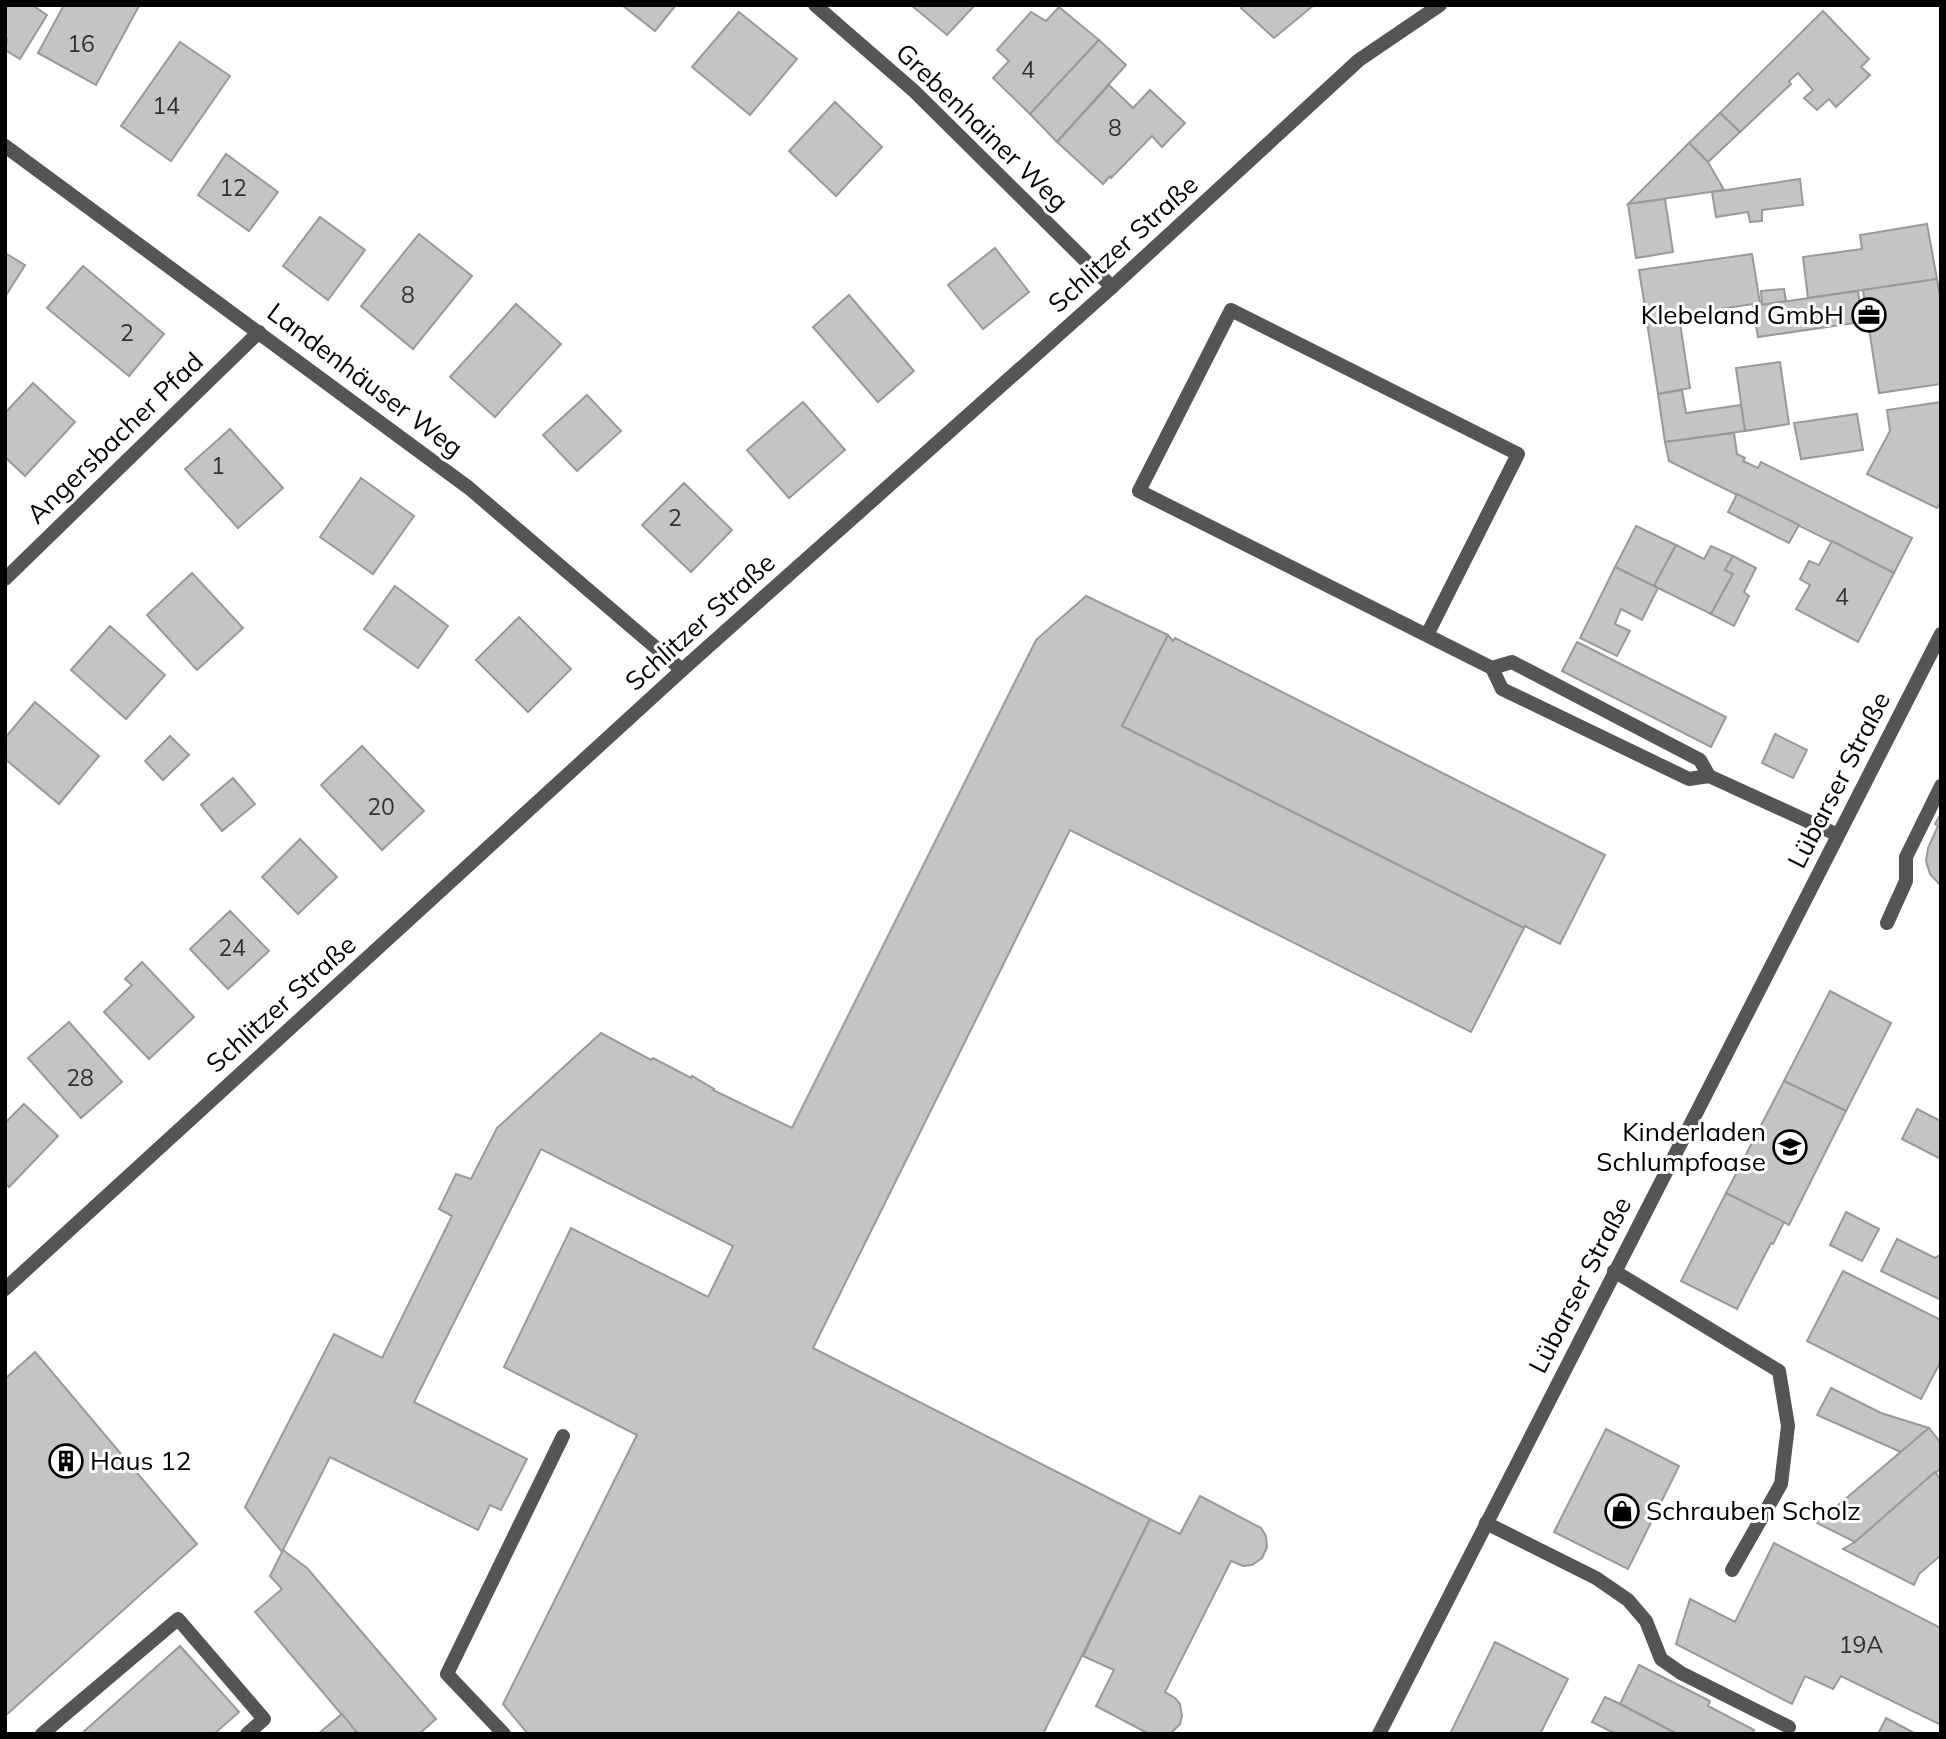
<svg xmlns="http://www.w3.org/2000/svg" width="1946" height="1739" font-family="Mulish,sans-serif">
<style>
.building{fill:#c4c4c4;stroke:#999;stroke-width:2}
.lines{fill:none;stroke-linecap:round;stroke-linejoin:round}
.service{stroke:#555;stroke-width:14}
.minor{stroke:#555;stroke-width:14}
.labels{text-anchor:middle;stroke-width:6;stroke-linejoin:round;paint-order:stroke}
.number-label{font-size:23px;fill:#313131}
.street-label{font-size:26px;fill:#000;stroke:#fff}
.poi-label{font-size:26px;fill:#000;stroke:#fff;text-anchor:end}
</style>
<rect width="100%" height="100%" fill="#fff"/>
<!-- building -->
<g class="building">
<polygon points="5,5 32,5 47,15 20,59 5,50 7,39 5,38"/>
<polygon points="64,5 139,6 96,85 38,53"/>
<polygon points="622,5 676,5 655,31"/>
<polygon points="911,5 975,5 947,35"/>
<polygon points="1244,5 1314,5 1274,38 1241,8"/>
<polygon points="1059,7 1099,40 1030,114 993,78 1009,61 997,50 1031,12 1046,21"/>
<polygon points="1823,11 1869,59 1861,67 1870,75 1836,107 1829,99 1817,110 1804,98 1813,90 1798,73 1789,81 1791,84 1740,132 1720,113"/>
<polygon points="739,12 797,59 750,115 692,67"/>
<polygon points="1099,40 1126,65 1057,142 1030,114"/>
<polygon points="180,42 230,76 171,161 121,126"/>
<polygon points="1109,85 1133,108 1150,90 1185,123 1162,147 1152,136 1111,178 1110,176 1103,184 1057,142"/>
<polygon points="835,102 882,147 836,196 789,151"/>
<polygon points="1720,113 1740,132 1708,162 1689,143"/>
<polygon points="1689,143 1708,162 1724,190 1628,204"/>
<polygon points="226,154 278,192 249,231 198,195"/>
<polygon points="1800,179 1803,205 1762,210 1762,221 1750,222 1748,212 1716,217 1712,192"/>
<polygon points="1665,199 1673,252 1636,258 1628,204"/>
<polygon points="320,217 365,250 328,300 283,266"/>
<polygon points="1927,224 1937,279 1808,298 1803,257 1862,249 1860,235"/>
<polygon points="419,234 472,276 413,349 361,306"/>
<polygon points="995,248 1029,292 983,329 948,285"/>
<polygon points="5,253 25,265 5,297"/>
<polygon points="1752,254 1760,303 1647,320 1639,270"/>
<polygon points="83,266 164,334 129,376 47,308"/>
<polygon points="1937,279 1941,302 1941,384 1879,393 1863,290"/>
<polygon points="1784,289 1786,301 1762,305 1761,291"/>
<polygon points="1858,291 1862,322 1758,337 1753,306"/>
<polygon points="849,295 914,371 878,402 813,327"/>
<polygon points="516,304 561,344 495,417 450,377"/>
<polygon points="1679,317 1690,388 1658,394 1647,322"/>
<polygon points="1780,362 1789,424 1745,431 1736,368"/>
<polygon points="33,383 75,422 25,476 5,457 5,413"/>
<polygon points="1682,390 1686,413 1741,405 1745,431 1665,442 1658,394"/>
<polygon points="587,395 621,431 577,471 543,435"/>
<polygon points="803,402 845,450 789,498 747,450"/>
<polygon points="1941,402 1941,502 1937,508 1867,474 1890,431 1887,410"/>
<polygon points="1857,414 1863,450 1801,459 1794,423"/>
<polygon points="230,429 283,488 238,528 185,469"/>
<polygon points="1734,433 1737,454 1745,458 1743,461 1758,468 1761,462 1912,538 1894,573 1669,461 1665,442"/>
<polygon points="361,478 414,516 373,574 320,537"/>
<polygon points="684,483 732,530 691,572 642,525"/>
<polygon points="1737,494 1799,525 1789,543 1728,512"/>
<polygon points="1636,526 1676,545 1654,586 1615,567"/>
<polygon points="1832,541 1894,573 1858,642 1796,609 1810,585 1800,579 1809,561 1819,565"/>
<polygon points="1676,545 1704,559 1711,546 1733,556 1725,570 1733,574 1711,614 1654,586"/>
<polygon points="1733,556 1756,568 1744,592 1749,596 1734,626 1711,614 1733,574 1725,570"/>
<polygon points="1615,567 1658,588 1642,620 1621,609 1615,624 1630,631 1617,656 1580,638"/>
<polygon points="192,573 243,628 197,670 147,615"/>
<polygon points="395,586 448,626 418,668 364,629"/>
<polygon points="1086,596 1168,635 1122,726 1524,928 1471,1032 1070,830 813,1348 1150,1519 1043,1734 528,1734 503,1704 637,1435 504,1367 571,1228 708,1297 733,1246 541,1149 414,1402 527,1459 501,1510 490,1505 478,1530 330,1457 282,1552 245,1507 334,1334 382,1358 452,1216 439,1209 456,1174 471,1179 497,1128 601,1033 651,1060 653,1058 691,1078 692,1076 714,1089 713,1090 792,1128 1036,640"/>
<polygon points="519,617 571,669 528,712 476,660"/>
<polygon points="110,626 165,675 126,719 71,670"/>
<polygon points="1168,635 1173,641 1175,638 1605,855 1560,944 1525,926 1524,928 1122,726"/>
<polygon points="1577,642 1726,717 1711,747 1562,671"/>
<polygon points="35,702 99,756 59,804 5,759 5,738"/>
<polygon points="1775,734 1807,750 1793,778 1762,763"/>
<polygon points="170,736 189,755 163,780 145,761"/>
<polygon points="362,746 424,811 382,850 321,785"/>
<polygon points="233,778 255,804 222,831 201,805"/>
<polygon points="1939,817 1941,818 1941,886 1930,874 1926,861 1928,848 1938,826 1935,824"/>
<polygon points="300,839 337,877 298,914 262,877"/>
<polygon points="230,911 269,951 228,989 190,949"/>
<polygon points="142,962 194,1017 149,1059 104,1012 132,985 125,979"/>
<polygon points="1830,991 1891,1023 1846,1111 1784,1081"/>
<polygon points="69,1022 122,1082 81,1118 28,1058"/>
<polygon points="1784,1081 1846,1111 1789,1225 1726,1193"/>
<polygon points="24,1104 58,1136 9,1187 5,1183 5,1123"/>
<polygon points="1917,1109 1941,1121 1941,1159 1902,1139"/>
<polygon points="1726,1193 1784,1222 1773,1244 1771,1243 1737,1309 1681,1281"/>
<polygon points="1846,1212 1879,1229 1862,1261 1830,1245"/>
<polygon points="1897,1239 1935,1258 1941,1254 1941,1300 1881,1271"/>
<polygon points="1843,1271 1941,1320 1941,1361 1921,1399 1807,1341"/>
<polygon points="35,1352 197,1544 5,1716 5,1379"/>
<polygon points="1831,1388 1881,1413 1929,1428 1901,1452 1817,1415"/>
<polygon points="1929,1428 1941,1443 1941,1468 1855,1542 1817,1523"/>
<polygon points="1606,1429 1679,1466 1628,1569 1554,1532"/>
<polygon points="1935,1472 1941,1480 1941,1555 1919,1574 1914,1585 1843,1549 1855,1542"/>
<polygon points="1200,1496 1261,1528 1266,1536 1267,1547 1262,1558 1252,1565 1243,1566 1231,1561 1165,1692 1175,1698 1180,1704 1182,1716 1180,1724 1170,1734 1149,1734 1096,1706 1114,1670 1083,1656 1150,1519 1180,1534"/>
<polygon points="1774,1543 1941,1628 1941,1725 1841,1676 1833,1689 1805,1676 1792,1704 1676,1644 1690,1599 1735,1622"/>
<polygon points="283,1550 307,1568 436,1719 419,1734 358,1734 255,1612 282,1589 270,1576"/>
<polygon points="1495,1642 1568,1679 1540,1734 1450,1734"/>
<polygon points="180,1646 239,1712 214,1734 81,1734"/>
<polygon points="1639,1665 1710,1701 1708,1706 1754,1730 1752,1734 1677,1734 1620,1704"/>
<polygon points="1605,1697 1620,1704 1677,1734 1616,1734 1592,1722"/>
<polygon points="342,1714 358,1734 318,1734"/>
<polygon points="1886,1718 1916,1734 1878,1734"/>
</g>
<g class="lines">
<!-- service -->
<g class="service">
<polyline points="1427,635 1518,454 1231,310 1139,491 1492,668 1502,689 1689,779 1709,776 1838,835"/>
<polyline points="1492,668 1512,662 1700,760 1709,776"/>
<polyline points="1887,923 1906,881 1906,857 1941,786"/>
<polyline points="1614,1271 1779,1371 1788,1426 1781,1484 1732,1570"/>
<polyline points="1486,1523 1596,1578 1628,1600 1646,1621 1661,1659 1681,1673 1789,1727"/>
<polyline points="42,1734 178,1619 264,1719 247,1734"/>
<polyline points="504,1734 447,1674 563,1436"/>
</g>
<!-- minor -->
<g class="minor">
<polyline points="815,5 914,91 1112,287"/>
<polyline points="5,146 469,488 682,670"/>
<polyline points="5,579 259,332"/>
<polyline points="5,1289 682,670 1112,287 1359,60 1440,5"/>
<polyline points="1379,1734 1941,634"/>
</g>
</g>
<!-- icons -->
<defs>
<symbol id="office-ring" viewBox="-11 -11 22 22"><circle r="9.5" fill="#fff" stroke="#000" stroke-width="1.5"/><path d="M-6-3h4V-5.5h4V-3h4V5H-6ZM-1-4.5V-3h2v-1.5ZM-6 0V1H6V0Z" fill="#000"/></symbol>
<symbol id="school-ring" viewBox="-11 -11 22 22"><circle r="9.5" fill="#fff" stroke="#000" stroke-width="1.5"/><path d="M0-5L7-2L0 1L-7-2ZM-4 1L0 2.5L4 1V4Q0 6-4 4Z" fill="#000"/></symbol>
<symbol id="building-ring" viewBox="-11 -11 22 22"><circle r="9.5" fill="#fff" stroke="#000" stroke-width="1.5"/><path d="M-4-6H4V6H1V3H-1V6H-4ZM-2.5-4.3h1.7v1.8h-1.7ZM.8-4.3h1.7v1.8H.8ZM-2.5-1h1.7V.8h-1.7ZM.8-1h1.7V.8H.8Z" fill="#000"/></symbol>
<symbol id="shop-ring" viewBox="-11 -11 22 22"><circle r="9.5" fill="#fff" stroke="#000" stroke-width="1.5"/><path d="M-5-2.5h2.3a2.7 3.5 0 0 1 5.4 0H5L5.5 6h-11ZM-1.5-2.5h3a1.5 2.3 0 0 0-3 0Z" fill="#000"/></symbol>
</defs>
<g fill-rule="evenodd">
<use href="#office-ring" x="1850" y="296" width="38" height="38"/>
<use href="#school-ring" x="1771" y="1128" width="38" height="38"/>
<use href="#building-ring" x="47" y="1442" width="38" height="38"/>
<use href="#shop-ring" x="1603" y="1492" width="38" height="38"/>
</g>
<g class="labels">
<!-- number labels -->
<g class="number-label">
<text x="81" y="52">16</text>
<text x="1028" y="78">4</text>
<text x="166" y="114">14</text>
<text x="1115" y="136">8</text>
<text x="233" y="196">12</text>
<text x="408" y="303">8</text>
<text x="127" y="341">2</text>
<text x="218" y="474">1</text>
<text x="675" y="526">2</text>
<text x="1842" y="605">4</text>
<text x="381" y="815">20</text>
<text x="232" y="956">24</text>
<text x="80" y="1086">28</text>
<text x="1861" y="1653">19A</text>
</g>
<!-- street labels -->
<g class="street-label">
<text transform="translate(982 127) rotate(44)" y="9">Grebenhainer Weg</text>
<text transform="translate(1123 244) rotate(-42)" y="9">Schlitzer Straße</text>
<text transform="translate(365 380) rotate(37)" y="9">Landenhäuser Weg</text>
<text transform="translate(115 438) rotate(-44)" y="9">Angersbacher Pfad</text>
<text transform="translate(700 622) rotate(-42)" y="9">Schlitzer Straße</text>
<text transform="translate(1839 780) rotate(-63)" y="9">Lübarser Straße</text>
<text transform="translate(281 1004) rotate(-42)" y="9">Schlitzer Straße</text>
<text transform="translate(1580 1285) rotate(-63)" y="9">Lübarser Straße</text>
</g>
<!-- poi labels -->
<g class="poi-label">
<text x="1844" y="324">Klebeland GmbH</text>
<text x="1766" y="1141">Kinderladen<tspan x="1766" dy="30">Schlumpfoase</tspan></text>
<text x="90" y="1470" text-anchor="start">Haus 12</text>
<text x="1646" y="1520" text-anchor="start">Schrauben Scholz</text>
</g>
</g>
<!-- border -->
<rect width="1946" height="1739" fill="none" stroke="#000000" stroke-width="14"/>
</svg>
